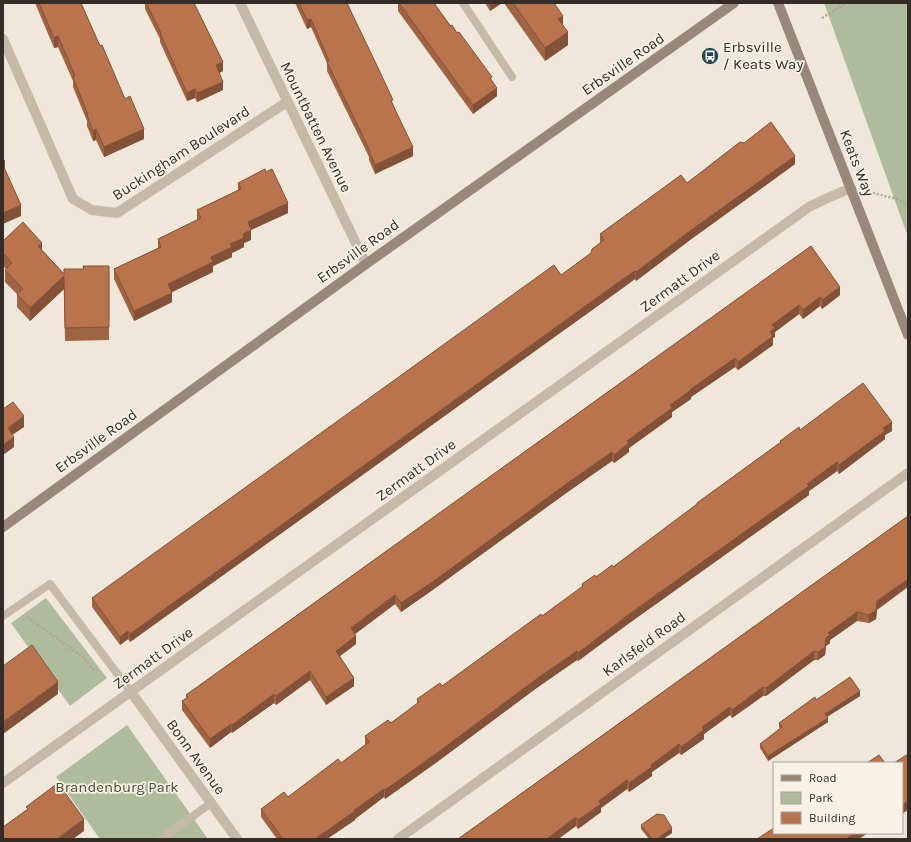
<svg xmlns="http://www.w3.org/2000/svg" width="911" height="842" font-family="Karla,sans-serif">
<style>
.green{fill:#aebc9c}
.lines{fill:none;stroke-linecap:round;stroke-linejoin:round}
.path{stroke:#b1a392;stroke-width:2.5;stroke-dasharray:2 2;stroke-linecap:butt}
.lane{stroke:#c5b9a8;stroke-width:8}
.street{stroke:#c5b9a8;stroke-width:10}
.secondary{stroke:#99887a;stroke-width:10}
.wall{fill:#9f6443}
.shaded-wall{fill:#825137}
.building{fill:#b9744e;stroke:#825137}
.labels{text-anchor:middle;stroke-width:3.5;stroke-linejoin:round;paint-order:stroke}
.poi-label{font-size:15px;fill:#332c27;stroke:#f7f1e6;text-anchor:start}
.street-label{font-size:15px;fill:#332c27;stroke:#f7f1e6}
.park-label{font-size:15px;fill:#3f4e2e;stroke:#f7f1e6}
</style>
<rect width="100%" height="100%" fill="#efe7da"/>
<!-- green -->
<g class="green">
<polygon points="824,3 908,3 908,237"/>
<polygon points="46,598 107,678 70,706 11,623"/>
<polygon points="127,725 208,839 100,839 56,777"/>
</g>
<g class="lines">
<!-- path -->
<g class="path">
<polyline points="822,18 847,3"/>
<polyline points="869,192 897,199 908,205"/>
<polyline points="27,617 83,657 92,669 97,670"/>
</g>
<!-- lane -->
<g class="lane">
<polyline points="463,3 512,77"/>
<polyline points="3,616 50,584 131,692"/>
<polyline points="161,839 211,803"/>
</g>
<!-- street -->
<g class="street">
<polyline points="240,3 366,264"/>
<polyline points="3,39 73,199 92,210 117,213 287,102"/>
<polyline points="131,692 237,839"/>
<polyline points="3,783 809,207 823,200 851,188"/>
<polyline points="398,839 908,473"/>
</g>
<!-- secondary -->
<g class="secondary">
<polyline points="778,3 908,335"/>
<polyline points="3,527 366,264 734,3"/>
</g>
</g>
<!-- wall -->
<g class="wall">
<polygon points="35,3 81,3 100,46 144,139 104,157 96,140 93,141 87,126 87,121 73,87 73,81 58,47 54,48"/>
<polygon points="145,3 194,3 223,71 219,73 223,90 197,102 195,98 187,101 160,42 160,39 145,9"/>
<polygon points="295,3 347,3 393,104 413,156 375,174 369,160 369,157 327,71 327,63 311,27 307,29"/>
<polygon points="398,3 434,3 492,81 497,96 473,114 398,11"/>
<polygon points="485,3 502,3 490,11"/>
<polygon points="504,3 554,3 563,25 568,45 545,61"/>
<polygon points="795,164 690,240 636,281 635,279 616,293 130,642 128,639 120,645 92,607 92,598 561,275 591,253 600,243 600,234 687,183"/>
<polygon points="238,183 288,213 251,230 251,240 244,243 244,247 232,253 232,257 213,266 213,272 172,292 172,302 134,321 114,279 114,269 158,248 158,239 197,220 197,210 238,190"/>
<polygon points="3,241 42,250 64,274 83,269 109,266 109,340 65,341 64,289 30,321 17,307 17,294 5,282 5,270 6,269 3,266"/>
<polygon points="811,246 840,295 822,309 820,306 803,319 799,314 775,332 775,337 773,338 773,345 738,370 735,367 691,397 691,399 672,412 672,417 629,448 629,452 614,463 612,461 569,491 434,589 401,612 395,604 355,634 356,644 340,656 354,686 326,705 310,680 276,705 274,703 232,733 231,732 210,748 182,710 182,701 186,699 186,695"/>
<polygon points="800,430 892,431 885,435 885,439 839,474 837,471 809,491 809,495 628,624 578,661 577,660 538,687 437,762 385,799 384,797 355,819 355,820 327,839 277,839 261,817 261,809 288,797 341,763 365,745 365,736 391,723 417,704 417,699 442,686 582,588 582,584 613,567 697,505 697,503 780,443 780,441"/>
<polygon points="873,541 877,610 876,619 869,623 857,621 830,640 830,643 826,646 825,655 818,660 814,660 766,696 763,696 732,718 730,715 704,734 704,739 681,755 679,753 652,772 652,776 629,792 627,789 601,808 601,812 578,829 576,826 558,839 458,839"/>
<polygon points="860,696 827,717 828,722 768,761 760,748 760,744 780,729 779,727 779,723 816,700"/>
<polygon points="641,825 672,833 663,839 649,839 641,829"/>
</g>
<!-- shaded-wall -->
<g class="shaded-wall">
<polygon points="490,3 502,3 490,11"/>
<polygon points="563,16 563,28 558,19"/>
<polygon points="311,19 311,27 307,29 307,20"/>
<polygon points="568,32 568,45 545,61 545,48"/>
<polygon points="58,36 58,47 54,48 54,38"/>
<polygon points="223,62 223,71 216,74 216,65"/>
<polygon points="223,82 223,90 197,102 197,93"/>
<polygon points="497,88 497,96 473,114 473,105"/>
<polygon points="195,89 195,98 187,101 187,93"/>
<polygon points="96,129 96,140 93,141 93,131"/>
<polygon points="144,129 144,139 104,157 104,147"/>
<polygon points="413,147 413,156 375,174 375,165"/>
<polygon points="795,156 795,164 690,240 636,281 636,272 690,231"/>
<rect x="3" y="160" width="2" height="11"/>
<polygon points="288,203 288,213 251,230 251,240 244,243 244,247 232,253 232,257 213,266 213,272 168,294 168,284 230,244 243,234 248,222"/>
<polygon points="21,205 21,216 3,224 3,213"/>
<polygon points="42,243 42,255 38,246"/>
<polygon points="635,271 635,279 130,642 130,634"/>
<polygon points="64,276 64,289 30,321 30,308"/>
<polygon points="840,287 840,295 822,309 822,300"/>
<polygon points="172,293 172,302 134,321 134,311"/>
<polygon points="820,297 820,306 803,319 803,310"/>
<polygon points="799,305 799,314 775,332 775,337 773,338 773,345 738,370 738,362 770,332 772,325"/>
<polygon points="735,358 735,367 691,397 691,399 672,412 672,417 629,448 629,452 614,463 614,455 627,441 691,389"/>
<polygon points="24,416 24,427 8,438 8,428"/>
<polygon points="892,422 892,431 885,435 885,439 839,474 839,465 883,428"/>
<polygon points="14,437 14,447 3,455 3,445"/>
<polygon points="612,452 612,461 569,491 434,589 401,612 401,603 569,482"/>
<polygon points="837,462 837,471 809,491 809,495 628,624 578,661 578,653"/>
<polygon points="908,579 908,587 877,610 876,619 869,623 869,615 877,601"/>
<polygon points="395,595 395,604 351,637 351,628"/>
<polygon points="857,612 857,621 830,640 830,643 826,646 825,655 818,660 818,652 828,633"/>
<polygon points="128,631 128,639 120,645 120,637"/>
<polygon points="356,636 356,644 336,659 336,651"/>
<polygon points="577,651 577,660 538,687 437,762 385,799 385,790 538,678"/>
<polygon points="814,651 814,660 766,696 766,688"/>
<polygon points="310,671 310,680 276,705 276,696"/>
<polygon points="354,678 354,686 326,705 326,697"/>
<polygon points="58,682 58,694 3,734 3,722"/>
<polygon points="763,687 763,696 732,718 732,710"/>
<polygon points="860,691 860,696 825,718 825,714"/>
<polygon points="274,694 274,703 232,733 232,725"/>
<polygon points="730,707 730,715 704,734 704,739 681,755 681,747 702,727"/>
<polygon points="828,718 828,722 768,761 768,756"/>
<polygon points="231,724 231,732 210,748 210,739"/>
<polygon points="679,744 679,753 652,772 652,776 629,792 629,783 651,765"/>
<polygon points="627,780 627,789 601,808 601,812 578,829 578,820 599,801"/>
<polygon points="384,789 384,797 355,819 355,820 327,839 315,839"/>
<polygon points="908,801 908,810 902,814 902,805"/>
<polygon points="576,817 576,826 558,839 548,839 548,838"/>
<polygon points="84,819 84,831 73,839 57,839"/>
<polygon points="672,828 672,833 663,839 657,839"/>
<polygon points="855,833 868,833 859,839 846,839"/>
</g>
<!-- building -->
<g class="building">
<polygon points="39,3 81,3 100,46 102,45 125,99 130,96 144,129 104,147 96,129 93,131 87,115 88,115 73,77 75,76 58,36 54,38"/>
<polygon points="146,3 194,3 223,62 216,65 223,82 197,93 195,89 187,93 160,33 161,33"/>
<polygon points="299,3 347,3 379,70 393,100 391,101 413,147 375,165 369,151 370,151 327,62 329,61 311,19 307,20"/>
<polygon points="399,3 434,3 450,26 452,25 457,33 459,32 492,77 490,78 497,88 473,105"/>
<polygon points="513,3 554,3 563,16 558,19 568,32 545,48"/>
<polygon points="771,122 795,156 690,231 636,272 635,271 616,284 130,634 128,631 120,637 92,598 554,265 561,275 591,253 592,249 604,240 600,234 681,175 687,183 740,142 744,143"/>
<polygon points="3,165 21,205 3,213"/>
<polygon points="265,169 266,172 272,169 288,203 248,222 251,230 243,234 244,238 230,244 232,247 211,257 213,262 168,284 172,293 134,311 114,269 161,247 158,239 201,218 197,210 241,189 238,183"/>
<polygon points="23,222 42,243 38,246 64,274 64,269 84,269 83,266 109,266 109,327 65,328 64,276 30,308 17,294 23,289 5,270 12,263 3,253 3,241"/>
<polygon points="811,246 840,287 822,300 820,297 803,310 799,305 772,325 775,328 770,332 773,336 738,362 735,358 691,389 691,390 670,405 672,408 627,441 629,443 614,455 612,452 569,482 434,581 401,603 395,595 351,628 356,636 336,651 354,678 326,697 310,671 276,696 274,694 232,725 231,724 210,739 182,701 188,697 186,695"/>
<polygon points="863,383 892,422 883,428 885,431 839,465 837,462 807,484 809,486 628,615 578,653 577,651 538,678 437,753 385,790 384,789 354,810 355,811 315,839 283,839 261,809 284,792 288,797 338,759 341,763 369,742 365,736 388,720 391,723 419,702 417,699 440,683 442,686 541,614 542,616 583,586 582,584 595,575 596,577 612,565 613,567 697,504 697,503 781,442 780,441 799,427 800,430"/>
<polygon points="13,402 24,416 8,428 14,437 3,445 3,409"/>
<polygon points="908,516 908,579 877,601 876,610 869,615 857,612 828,633 830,635 826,638 825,647 818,652 814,651 766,688 763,687 732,710 730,707 702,727 704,730 681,747 679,744 651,765 652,767 629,783 627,780 599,801 601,804 578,820 576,817 548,838 549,839 458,839"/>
<polygon points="32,645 58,682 3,722 3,666"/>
<polygon points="850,677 860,691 825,714 828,718 768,756 760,744 782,727 779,723 815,697 816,700"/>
<polygon points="908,754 908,801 902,805 902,763 894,763"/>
<polygon points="879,755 885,763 867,763"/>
<polygon points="58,783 84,819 57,839 3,839 3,827 28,809 26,807"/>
<polygon points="657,814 664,815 672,828 657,839 652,839 641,825"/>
<polygon points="774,828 774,833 855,833 846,839 757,839"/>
</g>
<!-- icons -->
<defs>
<symbol id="bus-disc" viewBox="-11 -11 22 22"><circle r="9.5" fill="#214750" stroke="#f7f1e6"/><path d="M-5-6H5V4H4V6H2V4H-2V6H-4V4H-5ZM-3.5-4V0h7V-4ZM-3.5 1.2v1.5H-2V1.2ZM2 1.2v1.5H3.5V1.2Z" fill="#fff"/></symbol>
</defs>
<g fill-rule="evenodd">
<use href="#bus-disc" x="700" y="46" width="20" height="20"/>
</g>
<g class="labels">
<!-- poi labels -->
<g class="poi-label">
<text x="723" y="52">Erbsville<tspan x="723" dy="17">/ Keats Way</tspan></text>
</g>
<!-- street labels -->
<g class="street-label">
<text transform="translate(623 64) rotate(-35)" y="5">Erbsville Road</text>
<text transform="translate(316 127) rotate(64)" y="5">Mountbatten Avenue</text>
<text transform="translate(181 153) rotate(-33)" y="5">Buckingham Boulevard</text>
<text transform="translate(857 163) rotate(69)" y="5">Keats Way</text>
<text transform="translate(358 251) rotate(-36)" y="5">Erbsville Road</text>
<text transform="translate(680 281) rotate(-36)" y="5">Zermatt Drive</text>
<text transform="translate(96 441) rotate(-36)" y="5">Erbsville Road</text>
<text transform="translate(416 470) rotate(-36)" y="5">Zermatt Drive</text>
<text transform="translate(644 644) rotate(-36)" y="5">Karlsfeld Road</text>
<text transform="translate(153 658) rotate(-36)" y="5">Zermatt Drive</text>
<text transform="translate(196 757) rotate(54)" y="5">Bonn Avenue</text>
</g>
<!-- park labels -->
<g class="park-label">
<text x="117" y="792">Brandenburg Park</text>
</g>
</g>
<!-- border -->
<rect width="911" height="842" fill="none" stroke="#332c27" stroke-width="8"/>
<!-- legend -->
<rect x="773" y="762" width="130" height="72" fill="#f7f1e6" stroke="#a9a29a"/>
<rect x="781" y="775" width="20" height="6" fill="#99887a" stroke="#a9a29a"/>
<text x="809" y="782" font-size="12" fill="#332c27">Road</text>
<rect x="781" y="792" width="20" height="12" fill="#aebc9c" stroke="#a9a29a"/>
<text x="809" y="802" font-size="12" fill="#332c27">Park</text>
<rect x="781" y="812" width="20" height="12" fill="#b9744e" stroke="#a9a29a"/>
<text x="809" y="822" font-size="12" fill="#332c27">Building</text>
</svg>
